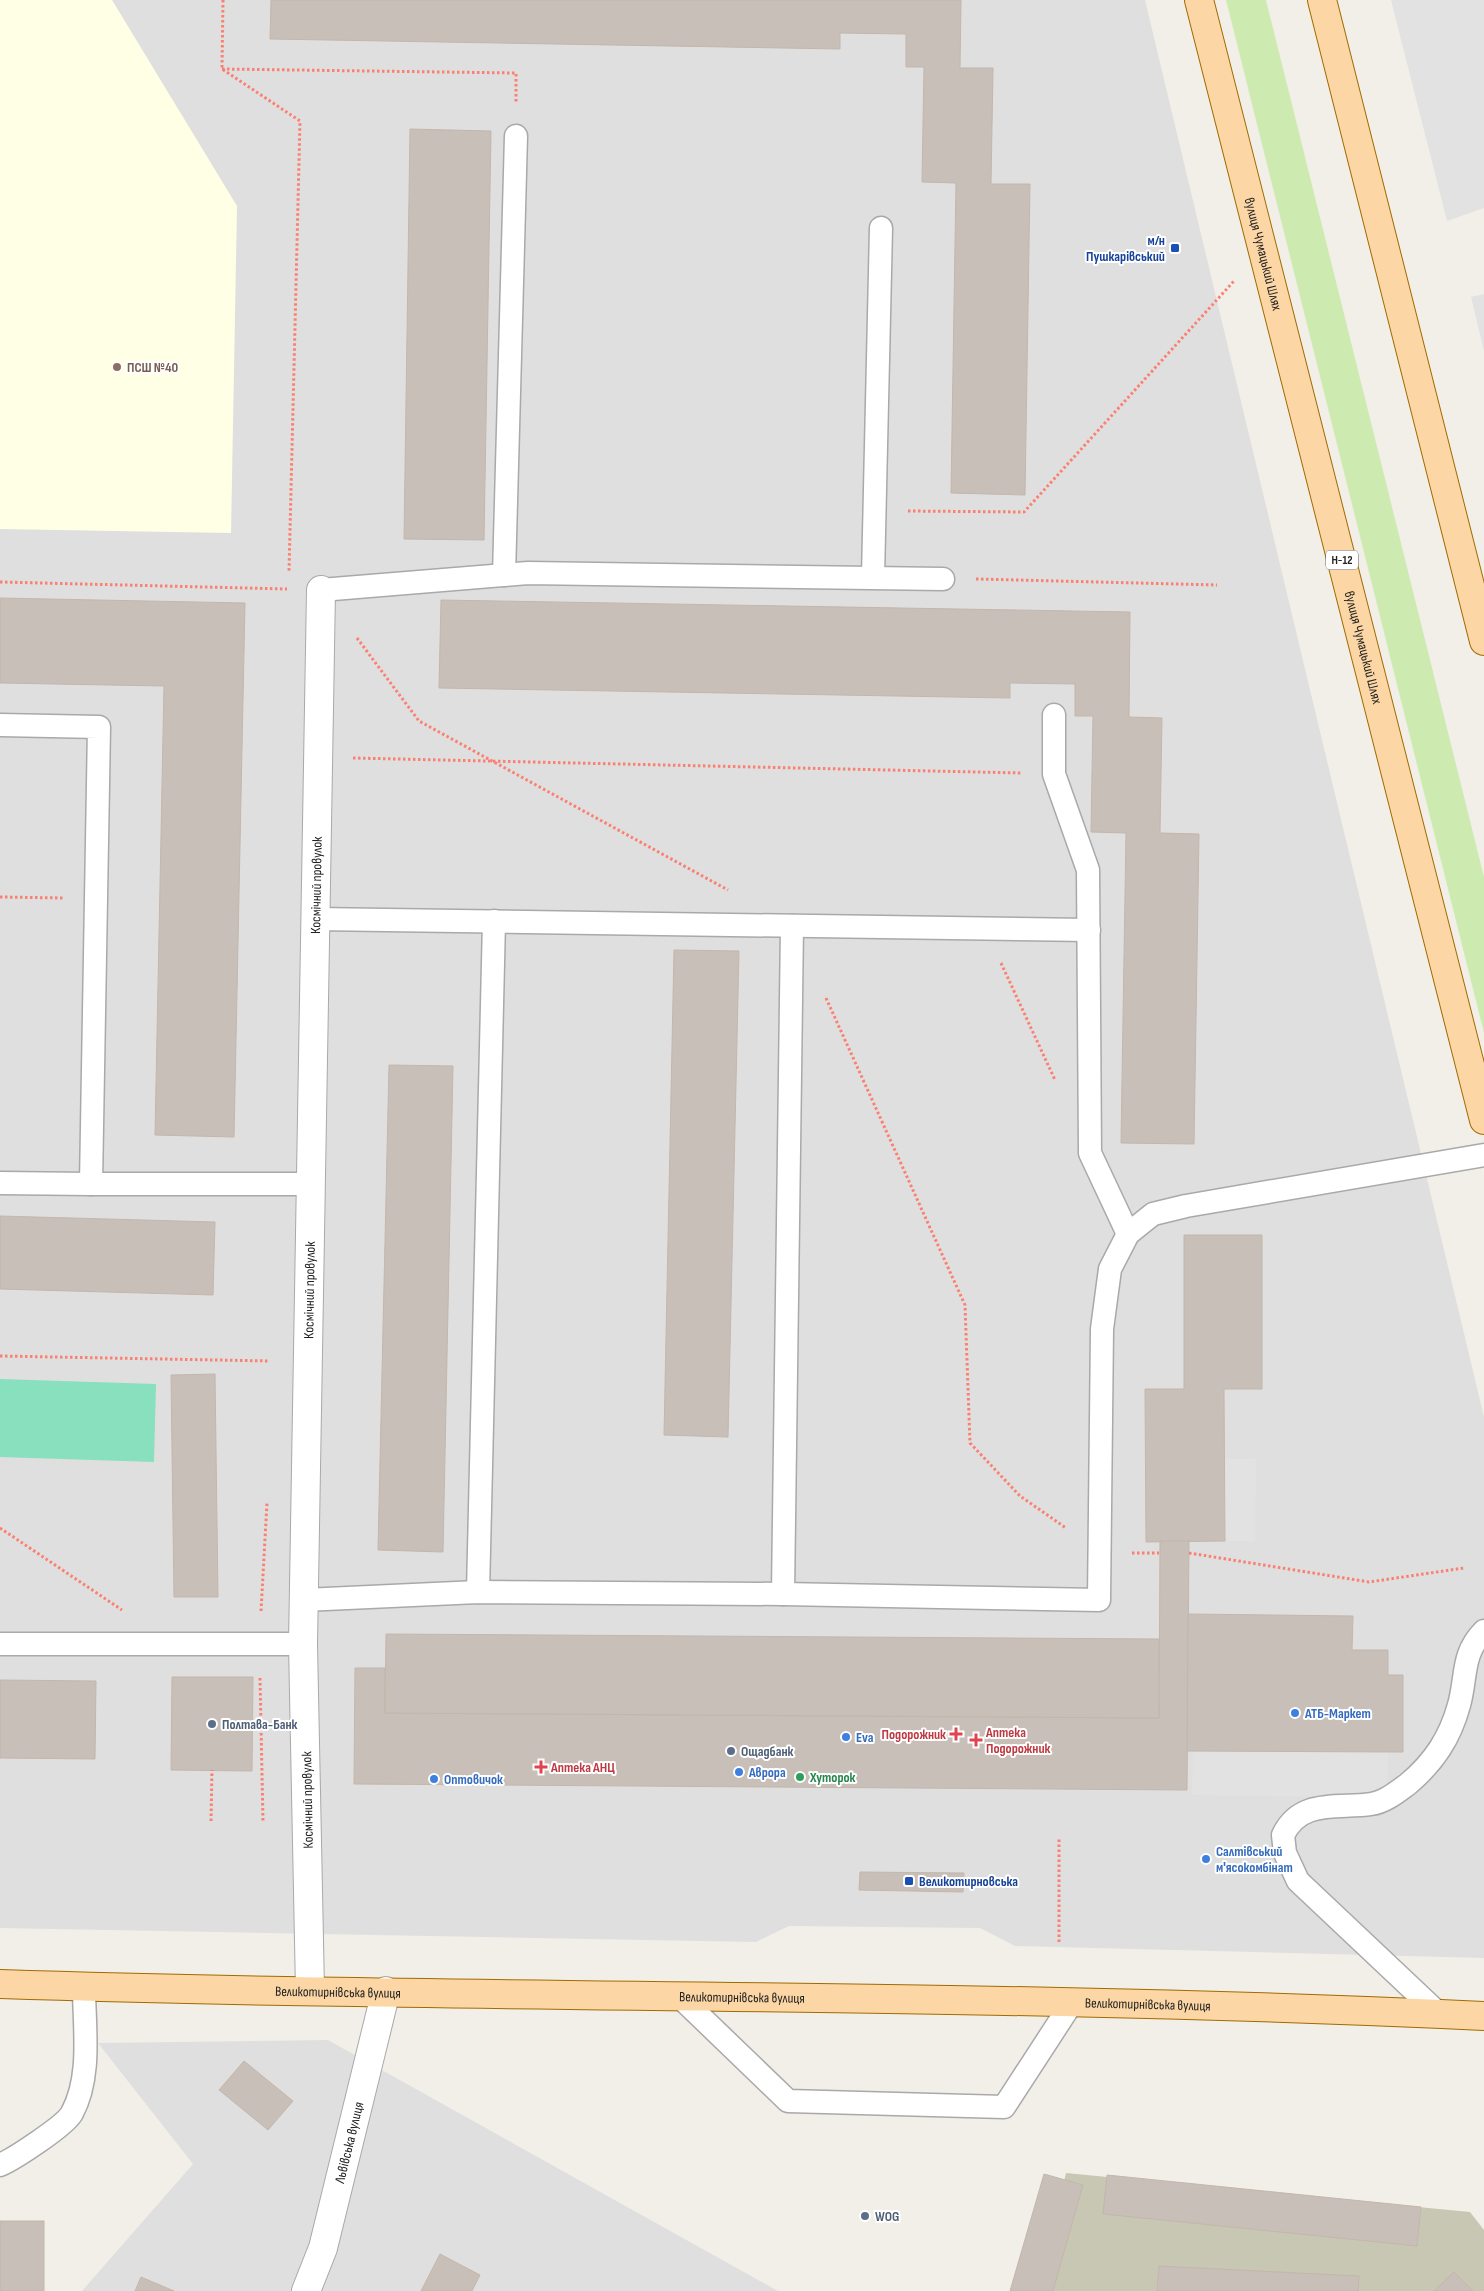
<svg xmlns="http://www.w3.org/2000/svg" width="1484" height="2291" font-family="'Sofia Sans Condensed',sans-serif">
<style>
.residential{fill:#e0dfdf}
.education{fill:#ffffe5}
.construction{fill:#c7c7b4}
.grass{fill:#cdebb0}
.pitch{fill:#88e0be}
.parking{fill:#e2e2e2}
.building{fill:#c7bfb8;stroke:#c4b6ab}
.lines{fill:none;stroke-linecap:round;stroke-linejoin:round}
.service-casing{stroke:#a9a9a9;stroke-width:25}
.minor-casing{stroke:#a9a9a9;stroke-width:30}
.primary-casing{stroke:#a06b00;stroke-width:30}
.path{stroke:#fa8072;stroke-width:3;stroke-dasharray:2.5 2.5;stroke-linecap:butt}
.service{stroke:#fff;stroke-width:22}
.minor{stroke:#fff;stroke-width:28}
.primary{stroke:#fcd6a4;stroke-width:28}
.transit-dot{fill:#1a4fb4;stroke:#fff;stroke-width:2}
.education-dot{fill:#8d6e63;stroke:#fff;stroke-width:2}
.shop-dot{fill:#3f7fe0;stroke:#fff;stroke-width:2}
.service-dot{fill:#5c6f8a;stroke:#fff;stroke-width:2}
.health-dot{fill:#e0444e;stroke:#fff;stroke-width:2}
.leisure-dot{fill:#2e9e5b;stroke:#fff;stroke-width:2}
.labels{text-anchor:middle;stroke-width:4;stroke-linejoin:round;paint-order:stroke}
.shield{fill:#fff;stroke:#646464;stroke-width:1}
.shield-label{font-size:12px;font-weight:bold;fill:#222}
.transit-label{font-size:14px;font-weight:bold;fill:#164399;stroke:#fff;text-anchor:end}
.street-label{font-size:14px;fill:#222;stroke:#fff}
.education-label{font-size:14px;font-weight:bold;fill:#785e54;stroke:#fff;text-anchor:start}
.shop-label{font-size:14px;font-weight:bold;fill:#366cbe;stroke:#fff;text-anchor:start}
.service-label{font-size:14px;font-weight:bold;fill:#4e5e75;stroke:#fff;text-anchor:start}
.health-label{font-size:14px;font-weight:bold;fill:#be3a42;stroke:#fff;text-anchor:start}
.leisure-label{font-size:14px;font-weight:bold;fill:#27864d;stroke:#fff;text-anchor:start}
</style>
<rect width="100%" height="100%" fill="#f2efe9"/>
<!-- residential -->
<g class="residential">
<polygon points="0,0 1145,0 1484,1417 1484,1958 1015,1946 980,1928 789,1926 756,1942 0,1928"/>
<polygon points="328,2040 778,2291 82,2291 193,2164 98,2043"/>
</g>
<!-- education -->
<polygon class="education" points="0,0 112,0 237,206 231,533 0,529"/>
<!-- construction -->
<polygon class="construction" points="1066,2173 1470,2212 1484,2230 1484,2291 1039,2291"/>
<!-- grass -->
<polygon class="grass" points="1226,0 1266,0 1484,877 1484,1033"/>
<!-- pitch -->
<polygon class="pitch" points="0,1379 156,1384 154,1462 0,1457"/>
<!-- parking -->
<g class="parking">
<polygon points="1391,0 1484,0 1484,208 1447,221"/>
<polygon points="1484,294 1484,351 1471,297"/>
<polygon points="1225,1459 1256,1459 1255,1541 1225,1541"/>
<polygon points="1193,1751 1388,1753 1387,1798 1192,1795"/>
</g>
<!-- building -->
<g class="building">
<polygon points="271,0 961,0 960,68 993,68 991,184 1030,184 1025,495 951,493 956,183 922,182 924,67 906,67 906,34 840,33 840,49 270,39"/>
<polygon points="410,129 491,131 484,540 404,539"/>
<polygon points="0,598 245,603 234,1137 155,1135 164,686 0,683"/>
<polygon points="441,600 1130,612 1129,717 1162,718 1160,833 1199,834 1194,1144 1121,1143 1126,833 1091,832 1093,716 1075,716 1075,684 1010,683 1010,698 439,688"/>
<polygon points="674,950 739,951 728,1437 664,1435"/>
<polygon points="389,1065 453,1066 443,1552 378,1550"/>
<polygon points="0,1216 215,1222 213,1295 0,1289"/>
<polygon points="1184,1235 1262,1235 1262,1389 1224,1389 1225,1541 1146,1542 1145,1389 1184,1389"/>
<polygon points="215,1374 218,1597 174,1597 171,1375"/>
<polygon points="1160,1541 1189,1541 1187,1790 354,1784 355,1668 385,1668 385,1713 1159,1718"/>
<polygon points="1188,1614 1353,1616 1352,1650 1388,1650 1388,1675 1403,1675 1403,1752 1187,1751"/>
<polygon points="386,1634 1159,1639 1159,1718 385,1713"/>
<polygon points="172,1677 253,1677 252,1771 171,1770"/>
<polygon points="0,1680 96,1681 95,1759 0,1758"/>
<polygon points="860,1872 964,1873 963,1892 859,1890"/>
<polygon points="244,2061 293,2101 268,2130 219,2090"/>
<polygon points="1044,2174 1083,2185 1053,2291 1010,2291"/>
<polygon points="1107,2175 1421,2207 1417,2246 1103,2214"/>
<rect x="0" y="2221" width="44" height="70"/>
<polygon points="440,2254 480,2275 472,2291 421,2291"/>
<polygon points="1159,2266 1359,2276 1358,2291 1157,2291"/>
<polygon points="1454,2272 1473,2291 1434,2291"/>
<polygon points="141,2277 174,2291 135,2291"/>
</g>
<g class="lines">
<defs>
<g id="service">
<polyline points="504,575 516,136"/>
<polyline points="873,577 881,228"/>
<polyline points="321,590 528,573 943,579"/>
<polyline points="1054,715 1054,774 1088,870 1090,1153 1128,1234"/>
<polyline points="0,725 99,727 91,1184 311,1184"/>
<polyline points="315,919 1089,930"/>
<polyline points="0,1183 91,1184"/>
<polyline points="478,1592 494,921"/>
<polyline points="783,1594 792,926"/>
<polyline points="304,1600 478,1592 783,1594 1099,1600 1102,1329 1110,1269 1128,1234 1153,1214 1186,1206 1484,1155"/>
<polyline points="0,1644 303,1644"/>
<polyline points="678,1995 788,2101 1004,2107 1073,2001"/>
<path d="M 1439,2014 L 1298,1881 L 1285,1853 L 1283,1835 C 1301,1798 1339,1809 1371,1804 C 1385,1802 1397,1792 1408,1784 C 1434,1762 1450,1738 1459,1705 C 1467,1677 1461,1654 1484,1631"/>
<path d="M 0,2165 C 14,2159 66,2125 72,2113 C 92,2076 84,2027 84,1987"/>
</g>
<g id="minor">
<path id="s1" d="M 310,1990 L 303,1644 L 321,590"/>
<path id="s2" d="M 306,2291 L 323,2248 L 386,1991"/>
</g>
<g id="primary">
<path id="s3" d="M 1199,0 L 1484,1120"/>
<polyline points="1322,0 1484,641"/>
<path id="s4" d="M 0,1984 C 495,2000 990,1992 1484,2016"/>
</g>
</defs>
<!-- service casing -->
<use href="#service" class="service-casing"/>
<!-- minor casing -->
<use href="#minor" class="minor-casing"/>
<!-- primary casing -->
<use href="#primary" class="primary-casing"/>
<!-- path -->
<g class="path">
<polyline points="223,0 222,69 300,121 289,572"/>
<polyline points="222,69 516,73 516,104"/>
<polyline points="908,511 1024,512 1234,281"/>
<polyline points="976,579 1217,585"/>
<polyline points="0,582 287,589"/>
<polyline points="357,638 419,721 728,890"/>
<polyline points="353,758 1021,773"/>
<polyline points="0,897 63,898"/>
<polyline points="1001,963 1055,1080"/>
<polyline points="826,998 965,1305 970,1443 1020,1496 1066,1528"/>
<polyline points="0,1356 270,1361"/>
<polyline points="0,1528 122,1610"/>
<polyline points="1132,1553 1159,1553"/>
<polyline points="1189,1553 1369,1582 1464,1568"/>
<polyline points="261,1611 267,1503"/>
<polyline points="260,1678 263,1822"/>
<polyline points="211,1821 212,1770"/>
<polyline points="1059,1942 1059,1839"/>
</g>
<!-- service -->
<use href="#service" class="service"/>
<!-- minor -->
<use href="#minor" class="minor"/>
<!-- primary -->
<use href="#primary" class="primary"/>
</g>
<!-- markers -->
<g class="transit-dot">
<rect x="1170" y="243" width="10" height="10" rx="2.5"/>
<rect x="904" y="1876" width="10" height="10" rx="2.5"/>
</g>
<circle class="education-dot" cx="117" cy="367" r="5"/>
<g class="shop-dot">
<circle cx="1295" cy="1713" r="5"/>
<circle cx="846" cy="1737" r="5"/>
<circle cx="739" cy="1772" r="5"/>
<circle cx="434" cy="1779" r="5"/>
<circle cx="1206" cy="1859" r="5"/>
</g>
<g class="service-dot">
<circle cx="212" cy="1724" r="5"/>
<circle cx="731" cy="1751" r="5"/>
<circle cx="865" cy="2216" r="5"/>
</g>
<g class="health-dot">
<path d="M953.5 1726.5h5v5h5v5h-5v5h-5v-5h-5v-5h5z"/>
<path d="M973.5 1732.5h5v5h5v5h-5v5h-5v-5h-5v-5h5z"/>
<path d="M538.5 1759.5h5v5h5v5h-5v5h-5v-5h-5v-5h5z"/>
</g>
<circle class="leisure-dot" cx="800" cy="1777" r="5"/>
<g class="labels">
<!-- shield labels -->
<rect class="shield" x="1326" y="550.5" width="32" height="19" rx="4"/>
<g class="shield-label">
<text x="1342" y="564">Н-12</text>
</g>
<!-- transit labels -->
<g class="transit-label">
<text x="1165" y="245">м/н<tspan x="1165" dy="16">Пушкарівський</tspan></text>
<text x="919" y="1886" text-anchor="start">Великотирновська</text>
</g>
<!-- street labels -->
<g class="street-label">
<text dy="5" stroke="none"><textPath href="#s3" startOffset="262">вулиця Чумацький Шлях</textPath></text>
<text dy="5" stroke="none"><textPath href="#s3" startOffset="668">вулиця Чумацький Шлях</textPath></text>
<text dy="5" stroke="none"><textPath href="#s1" startOffset="1105">Космічний провулок</textPath></text>
<text dy="5" stroke="none"><textPath href="#s1" startOffset="700">Космічний провулок</textPath></text>
<text transform="translate(307 1800) rotate(-91)" y="5">Космічний провулок</text>
<text dy="5" stroke="none"><textPath href="#s4" startOffset="338">Великотирнівська вулиця</textPath></text>
<text dy="5" stroke="none"><textPath href="#s4" startOffset="742">Великотирнівська вулиця</textPath></text>
<text dy="5" stroke="none"><textPath href="#s4" startOffset="1148">Великотирнівська вулиця</textPath></text>
<text dy="5" stroke="none"><textPath href="#s2" startOffset="155">Львівська вулиця</textPath></text>
</g>
<!-- education labels -->
<g class="education-label">
<text x="127" y="372">ПСШ №40</text>
</g>
<!-- shop labels -->
<g class="shop-label">
<text x="1305" y="1718">АТБ-Маркет</text>
<text x="856" y="1742">Eva</text>
<text x="749" y="1777">Аврора</text>
<text x="444" y="1784">Оптовичок</text>
<text x="1216" y="1856">Салтівський<tspan x="1216" dy="16">м'ясокомбінат</tspan></text>
</g>
<!-- service labels -->
<g class="service-label">
<text x="222" y="1729">Полтава-Банк</text>
<text x="741" y="1756">Ощадбанк</text>
<text x="875" y="2221">WOG</text>
</g>
<!-- health labels -->
<g class="health-label">
<text x="986" y="1737">Аптека<tspan x="986" dy="16">Подорожник</tspan></text>
<text x="946" y="1739" text-anchor="end">Подорожник</text>
<text x="551" y="1772">Аптека АНЦ</text>
</g>
<!-- leisure labels -->
<g class="leisure-label">
<text x="810" y="1782">Хуторок</text>
</g>
</g>
</svg>
